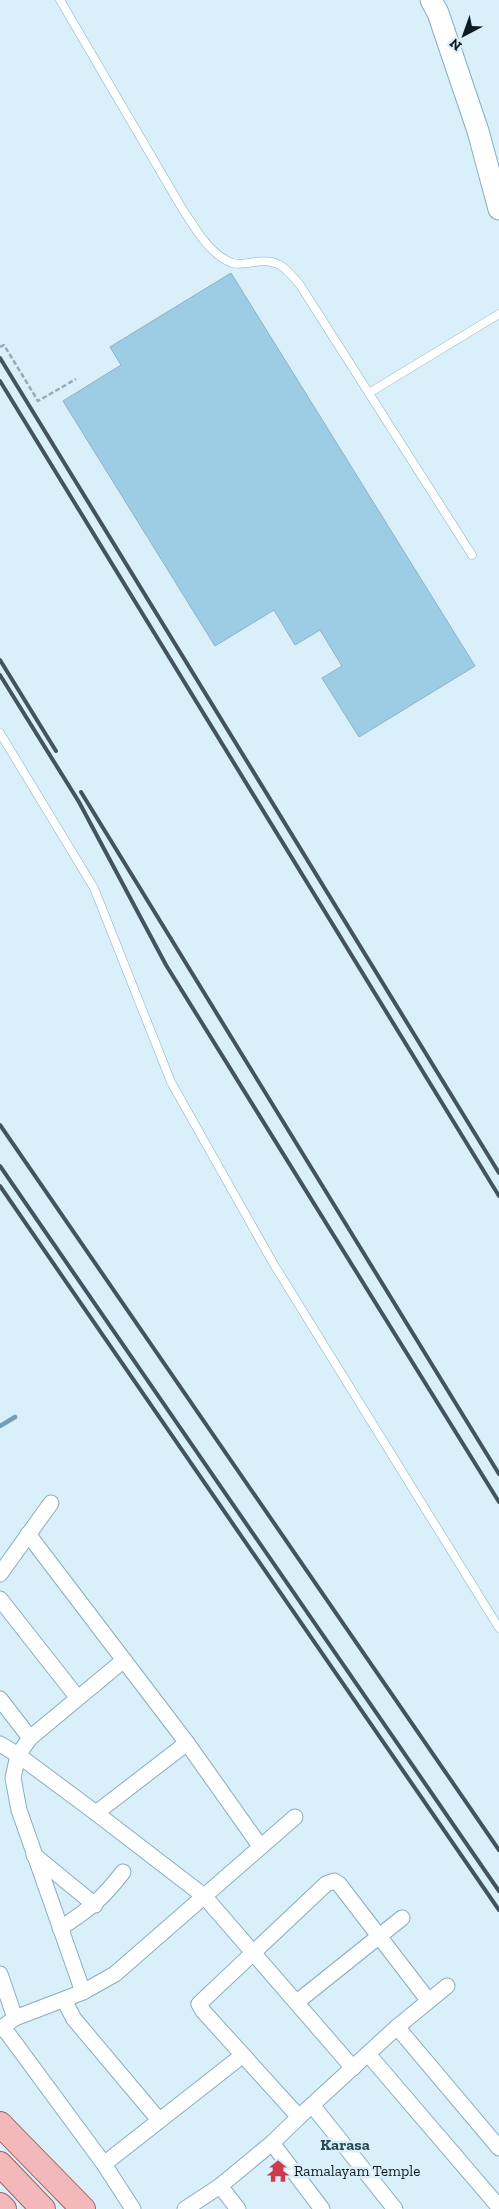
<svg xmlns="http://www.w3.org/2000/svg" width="499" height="2209" font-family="'Zilla Slab',serif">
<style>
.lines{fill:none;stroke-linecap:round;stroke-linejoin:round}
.stream{stroke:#71a0b6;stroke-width:4.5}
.building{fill:#9dcde4;stroke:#8db2c3}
.lane-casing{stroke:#89aebf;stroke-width:9}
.street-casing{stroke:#89aebf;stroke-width:17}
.secondary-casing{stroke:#89aebf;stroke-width:23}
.primary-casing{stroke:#9d6266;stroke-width:26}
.path{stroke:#98abb5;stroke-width:2.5;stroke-dasharray:5 2.5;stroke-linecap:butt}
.lane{stroke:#fff;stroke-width:8}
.street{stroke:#fff;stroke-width:15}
.secondary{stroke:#fff;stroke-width:21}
.primary{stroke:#f3b8b9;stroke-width:24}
.rail{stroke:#44545c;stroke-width:4}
.labels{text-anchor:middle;stroke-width:5;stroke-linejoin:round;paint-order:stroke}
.poi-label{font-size:15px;fill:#0d1b21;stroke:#d9effa;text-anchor:start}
.neighbourhood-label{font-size:16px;font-weight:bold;fill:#284a59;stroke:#d9effa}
</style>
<rect width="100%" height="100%" fill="#d9effa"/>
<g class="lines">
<!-- stream -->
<polyline class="stream" points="0,1426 15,1417"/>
</g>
<!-- building -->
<polygon class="building" points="231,273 475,666 359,737 322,678 342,666 320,630 295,645 274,610 215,646 63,401 121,365 110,347"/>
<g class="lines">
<defs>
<g id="lane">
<path d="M 60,0 L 183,210 C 196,229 209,254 232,263 C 240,265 248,263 255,262 C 278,258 287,269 300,285 L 472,555"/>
<polyline points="369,393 499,314"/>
<polyline points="0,733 94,888 171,1082 273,1263 499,1628"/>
</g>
<g id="street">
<polyline points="28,1534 187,1743 260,1846"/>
<polyline points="0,1574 51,1503"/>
<polyline points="0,1599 77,1697"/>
<polyline points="0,1699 30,1738"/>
<polyline points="0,1744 18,1755 96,1813 204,1896 353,2068"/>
<polyline points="96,1813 187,1743"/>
<polyline points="34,1855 95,1905"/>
<path d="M 60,1928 C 88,1911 104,1897 123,1872"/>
<polyline points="0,1974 15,2018"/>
<polyline points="83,1992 19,1810 13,1778 18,1755 30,1738 124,1660"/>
<polyline points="64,2000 74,2019 159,2120"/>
<polyline points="297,2002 402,1918"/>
<polyline points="3,2027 104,2164 133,2209"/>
<polyline points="397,2027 499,2148"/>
<polyline points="0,2029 15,2018 83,1992 115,1974 295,1817"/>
<polyline points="368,2054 499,2207"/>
<polyline points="312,2105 395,2209"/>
<polyline points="299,2117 397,2027 447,1986"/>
<polyline points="272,2143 299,2117 203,2011 199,2004 326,1884 334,1881 339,1884 428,2000"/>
<polyline points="104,2164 243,2055"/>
<polyline points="220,2186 238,2209"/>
<polyline points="185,2209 220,2186 272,2143 322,2209"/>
</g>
<polyline id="secondary" points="431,0 438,13 478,131 499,209"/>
<g id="primary">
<polyline points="0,2124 83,2209"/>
<polyline points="0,2164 43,2209"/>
<polyline points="0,2205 4,2209"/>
</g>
</defs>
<!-- lane casing -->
<use href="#lane" class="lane-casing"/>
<!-- street casing -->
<use href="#street" class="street-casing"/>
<!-- secondary casing -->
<use href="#secondary" class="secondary-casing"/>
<!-- primary casing -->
<use href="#primary" class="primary-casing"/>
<!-- path -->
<polyline class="path" points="0,347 4,345 38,401 76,379"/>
<!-- lane -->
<use href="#lane" class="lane"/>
<!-- street -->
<use href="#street" class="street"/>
<!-- secondary -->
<use href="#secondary" class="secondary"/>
<!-- primary -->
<use href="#primary" class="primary"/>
<!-- rail -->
<g class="rail">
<polyline points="0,358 499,1173"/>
<polyline points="0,381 499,1196"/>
<polyline points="0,660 56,751"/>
<polyline points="0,675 79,802 166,965 499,1502"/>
<polyline points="81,792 499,1474"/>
<polyline points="0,1125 499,1850"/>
<polyline points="0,1166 499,1891"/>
<polyline points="0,1186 499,1910"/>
</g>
</g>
<!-- icons -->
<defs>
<symbol id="temple-bare" viewBox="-9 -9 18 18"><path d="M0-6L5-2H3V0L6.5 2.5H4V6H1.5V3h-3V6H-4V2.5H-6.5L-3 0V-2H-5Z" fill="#cc3c4c" stroke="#d9effa" stroke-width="2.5" paint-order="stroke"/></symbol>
</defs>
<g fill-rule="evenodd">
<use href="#temple-bare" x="262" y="2155" width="32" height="32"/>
</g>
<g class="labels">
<!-- poi labels -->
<g class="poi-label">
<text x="294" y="2176">Ramalayam Temple</text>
</g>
<!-- neighbourhood labels -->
<g class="neighbourhood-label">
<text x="345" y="2150">Karasa</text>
</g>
</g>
<!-- north arrow -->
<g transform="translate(464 35) rotate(221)" stroke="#d9effa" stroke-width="4" paint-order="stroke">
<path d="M0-4L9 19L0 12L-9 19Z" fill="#0d1b21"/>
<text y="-8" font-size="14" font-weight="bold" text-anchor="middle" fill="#0d1b21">N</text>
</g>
</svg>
